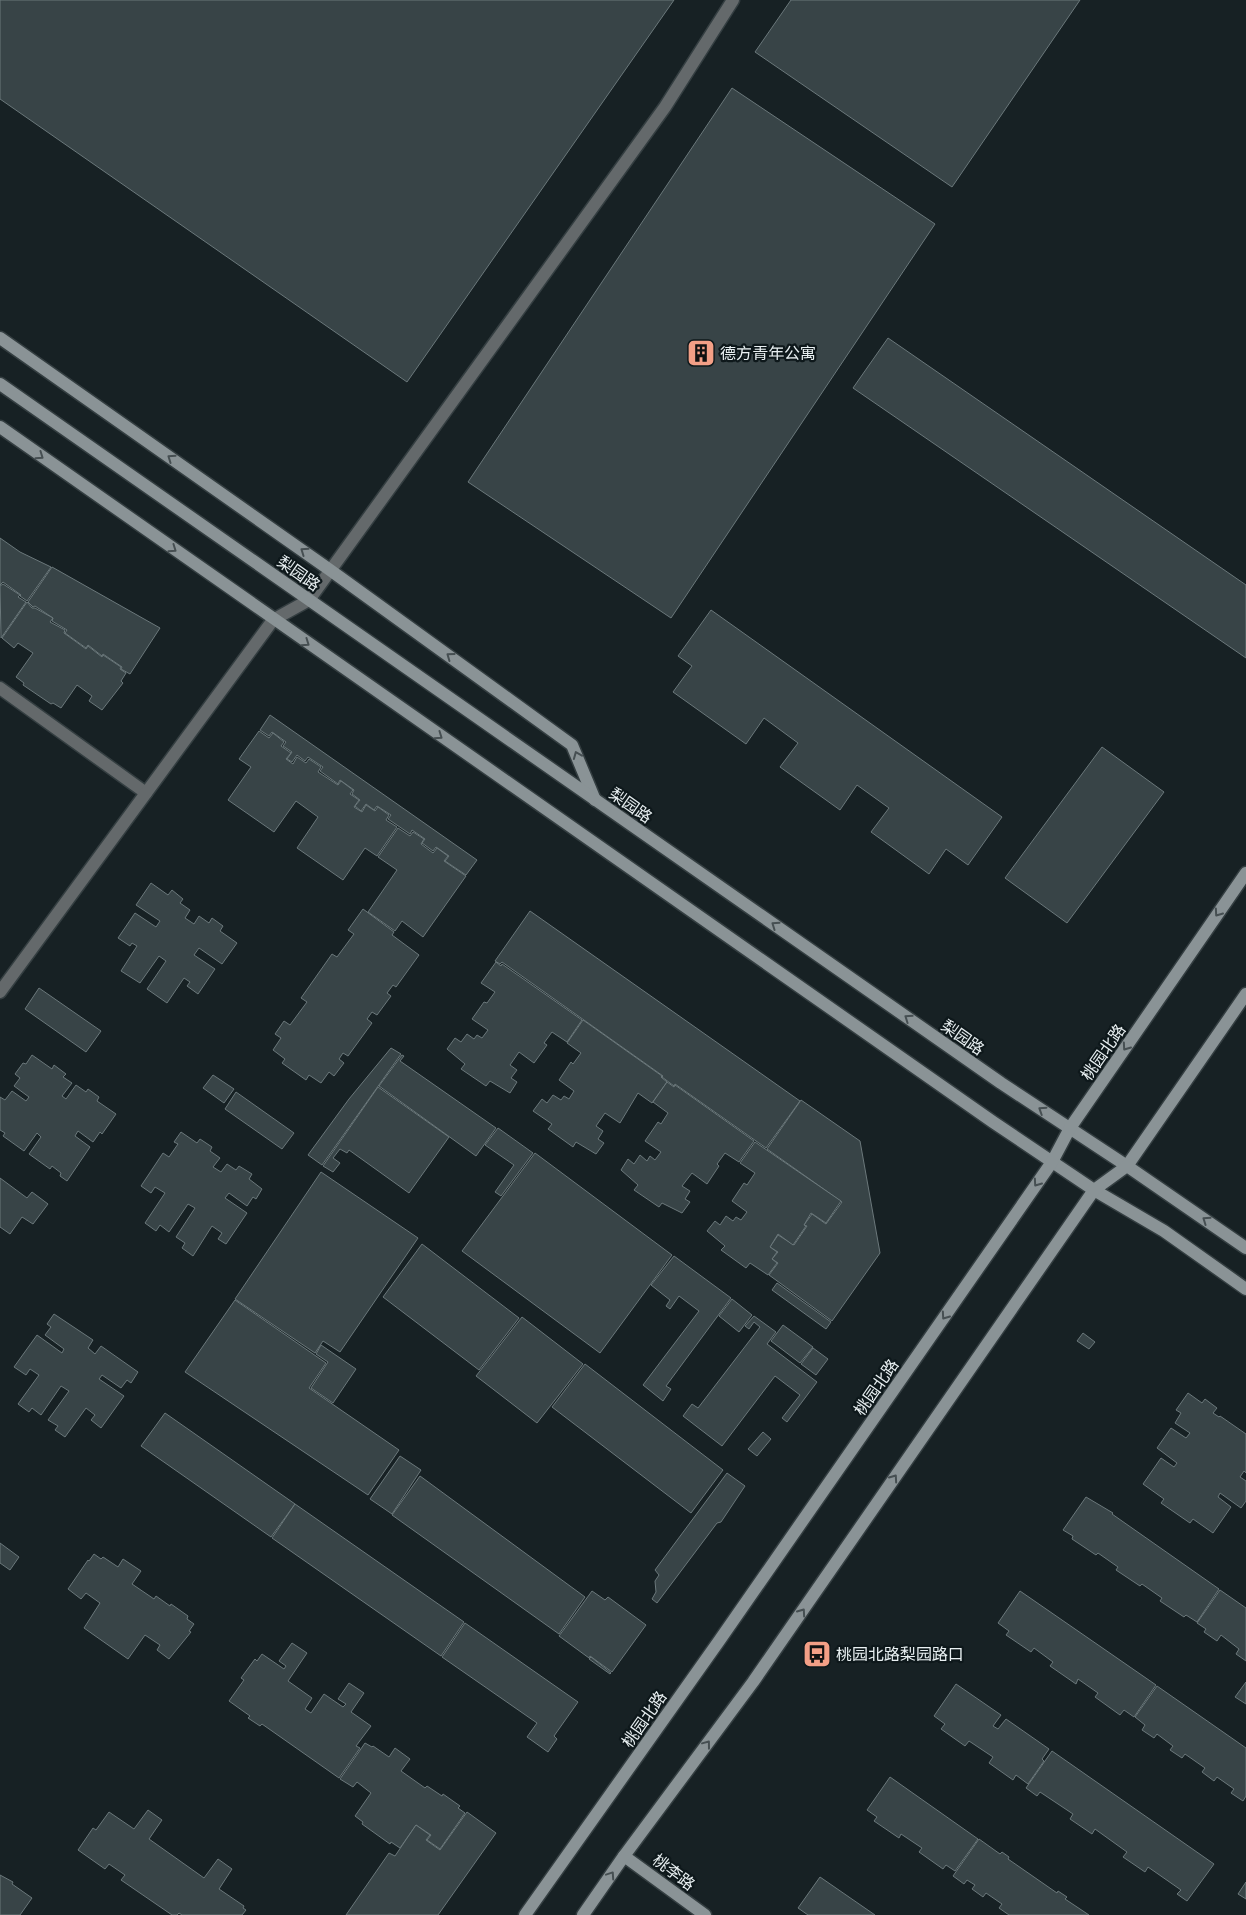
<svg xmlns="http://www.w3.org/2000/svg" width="1246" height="1915" font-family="'Golos Text','Noto Sans SC',sans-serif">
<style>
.building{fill:#384447;stroke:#6b787b}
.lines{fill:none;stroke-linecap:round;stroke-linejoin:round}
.street-casing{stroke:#343e41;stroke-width:15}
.secondary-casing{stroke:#343e41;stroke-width:15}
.street{stroke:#64696b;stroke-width:12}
.secondary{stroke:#8a9396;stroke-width:12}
.oneway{stroke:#464f52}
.labels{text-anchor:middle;stroke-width:4.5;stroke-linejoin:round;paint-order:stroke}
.poi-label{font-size:16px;fill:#e9f0f2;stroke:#0e181b;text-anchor:start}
.street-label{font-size:16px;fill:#e9f0f2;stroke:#0e181b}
</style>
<rect width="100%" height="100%" fill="#172124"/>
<!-- building -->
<g class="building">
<polygon points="0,0 674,0 407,382 0,99"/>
<polygon points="791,0 1080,0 952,187 755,52"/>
<polygon points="732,88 935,224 671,618 468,482"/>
<polygon points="888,338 1246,585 1246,658 853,388"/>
<polygon points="0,538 20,552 51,567 27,601 20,596 21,595 3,582 0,585"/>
<polygon points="52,567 160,628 130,674 121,669 122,667 103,654 102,656 88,645 86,648 65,633 67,630 52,621 53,618 35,606 33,607 28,602"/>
<polygon points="3,584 20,595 18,597 26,602 1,638 0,586"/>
<polygon points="27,602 32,608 35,608 53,618 50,622 65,630 64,633 86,649 88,646 102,657 103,655 121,667 120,669 126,673 121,681 123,683 102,710 89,701 92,696 77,685 61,708 53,703 51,704 23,685 24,683 16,677 33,653 18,643 14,648 2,638"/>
<polygon points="711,610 1002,817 968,865 946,849 929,874 871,832 889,808 857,785 840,810 780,767 798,743 764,718 746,744 673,692 692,666 678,656"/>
<polygon points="270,715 477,860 466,875 445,861 449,856 436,847 433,851 422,843 425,839 412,830 410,834 388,819 391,815 377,806 374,810 366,804 361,811 355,806 360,800 352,794 354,790 340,780 338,784 320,771 323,767 308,757 305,761 297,755 292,762 287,759 292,752 283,746 286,742 272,732 269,736 260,730"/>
<polygon points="259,731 269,738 273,733 284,742 281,746 291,753 286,759 293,764 297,757 306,763 309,759 321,767 318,772 338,785 341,781 353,790 350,794 359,800 354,807 362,812 366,805 375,811 378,807 389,815 386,820 397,827 377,856 365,848 343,880 297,848 318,817 296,801 274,832 228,800 251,767 239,759"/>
<polygon points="1102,747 1164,792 1067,923 1005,878"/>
<polygon points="398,828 410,836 413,832 424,839 421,844 433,853 437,848 448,856 444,861 466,876 423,937 402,921 395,931 368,912 397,870 378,857"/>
<polygon points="151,883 168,895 172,890 183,899 180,903 190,910 185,918 194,924 199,916 209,923 212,918 223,926 220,931 237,943 222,964 199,948 194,955 215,969 198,994 187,986 190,982 184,978 167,1003 147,989 166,961 159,956 140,983 121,971 137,946 132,943 130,946 118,938 135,913 156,927 160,921 136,905"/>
<polygon points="363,909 394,932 392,935 419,955 396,987 393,985 387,993 391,996 377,1015 372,1012 367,1019 372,1023 348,1056 343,1053 339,1059 344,1063 334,1076 329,1072 321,1083 309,1075 306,1080 282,1063 285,1059 273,1050 281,1038 275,1034 284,1021 290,1025 307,1002 301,998 332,954 337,957 354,934 348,930"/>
<polygon points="530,911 800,1101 766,1148 675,1084 674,1086 662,1077 663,1076 502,962 500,964 495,961"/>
<polygon points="496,962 501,966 502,964 582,1020 567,1042 552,1032 544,1043 547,1045 534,1063 519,1052 510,1065 517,1070 511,1078 517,1082 510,1093 490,1081 486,1086 461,1069 465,1064 447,1049 455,1038 461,1042 467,1034 474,1039 477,1035 482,1038 488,1030 472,1019 484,1002 487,1003 495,992 481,983"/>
<polygon points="39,988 101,1031 86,1052 25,1009"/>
<polygon points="583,1020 662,1076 661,1077 667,1082 652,1103 638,1093 620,1123 605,1113 596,1126 603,1131 598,1139 604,1143 596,1154 576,1142 573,1147 548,1129 552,1124 533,1111 542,1099 547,1103 553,1095 561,1100 564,1096 569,1099 574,1091 559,1080 571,1062 573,1064 581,1053 567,1043"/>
<polygon points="391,1048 401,1054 322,1165 308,1155 349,1099"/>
<polygon points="32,1055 52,1069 54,1065 66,1074 63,1077 72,1083 62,1096 66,1099 76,1085 86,1092 88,1089 99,1097 97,1101 116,1114 102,1134 100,1132 93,1142 78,1131 75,1136 90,1147 67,1181 60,1176 61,1173 52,1166 50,1169 29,1154 41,1137 37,1133 24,1151 3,1136 5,1133 0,1130 0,1097 5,1100 12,1091 26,1101 29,1097 14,1086 20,1078 15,1074 23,1063 26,1064"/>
<polygon points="402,1055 404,1056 400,1061 496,1128 476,1156 379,1086"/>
<polygon points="213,1075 234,1089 224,1103 203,1088"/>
<polygon points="667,1082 674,1087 675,1085 754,1141 739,1162 725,1153 717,1164 719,1166 707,1184 692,1173 682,1186 690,1191 685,1199 690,1202 682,1213 662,1203 659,1207 634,1190 638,1185 621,1170 628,1159 634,1164 640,1155 647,1161 650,1156 655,1160 661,1152 645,1141 658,1122 661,1124 668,1113 653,1102"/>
<polygon points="378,1087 449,1137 409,1193 349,1150 347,1153 340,1149 333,1158 340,1163 333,1172 323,1166"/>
<polygon points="236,1092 294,1133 282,1149 225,1109"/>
<polygon points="801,1100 860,1141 880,1253 832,1321 769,1275 778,1263 772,1259 778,1252 770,1247 778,1235 794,1245 807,1226 804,1225 812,1214 826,1224 842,1202 767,1149"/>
<polygon points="498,1128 533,1153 501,1196 495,1192 514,1165 485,1145"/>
<polygon points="181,1132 197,1143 200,1139 212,1147 210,1151 220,1158 213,1167 221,1172 227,1164 236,1170 239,1166 252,1174 249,1179 262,1189 256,1199 253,1197 247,1206 229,1193 225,1198 247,1213 226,1244 218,1239 222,1233 212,1226 193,1256 182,1248 185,1243 176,1237 195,1208 188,1204 169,1232 160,1225 156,1231 145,1223 165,1193 155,1187 151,1193 141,1186 163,1153 169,1157 178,1144 174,1142"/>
<polygon points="755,1142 841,1201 826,1223 811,1213 804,1225 806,1226 793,1245 778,1234 770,1247 777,1252 772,1259 777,1263 768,1275 750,1263 746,1268 721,1250 725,1246 707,1231 715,1221 720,1225 726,1216 733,1221 736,1217 741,1220 747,1212 732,1201 744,1183 747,1185 755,1173 740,1163"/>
<polygon points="535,1153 672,1255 600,1353 462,1251"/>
<polygon points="321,1172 418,1238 340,1352 323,1341 315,1353 235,1299"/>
<polygon points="0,1178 27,1198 32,1192 48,1204 33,1224 22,1217 10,1234 0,1227"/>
<polygon points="422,1244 519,1318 479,1370 383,1297"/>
<polygon points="674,1256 731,1298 666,1386 671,1389 663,1401 643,1385 699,1311 679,1296 670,1309 666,1306 670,1300 651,1285"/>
<polygon points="777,1283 831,1322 826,1329 772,1290"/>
<polygon points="732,1299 752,1315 739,1332 719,1316"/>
<polygon points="235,1300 326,1363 309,1388 399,1450 368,1495 185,1372"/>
<polygon points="54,1314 93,1340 88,1348 95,1354 101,1346 138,1372 131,1383 127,1380 121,1388 102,1375 99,1379 124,1396 101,1428 91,1420 95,1415 86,1408 65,1437 55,1430 58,1426 48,1420 69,1391 61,1386 41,1415 32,1408 29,1412 18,1404 39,1375 30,1369 26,1375 14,1367 37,1335 62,1353 64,1349 45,1335 51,1327 47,1324"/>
<polygon points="754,1316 776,1332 767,1344 817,1382 787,1422 782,1418 800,1395 775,1376 722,1446 683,1416 692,1404 698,1408 760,1327 754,1322 749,1329 745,1326"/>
<polygon points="522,1317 583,1364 537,1423 476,1376"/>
<polygon points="783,1325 813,1347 800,1363 771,1341"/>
<polygon points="1083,1333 1095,1342 1089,1349 1077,1341"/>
<polygon points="321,1345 356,1369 333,1403 311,1388 328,1362 316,1354"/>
<polygon points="813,1348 828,1359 816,1375 801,1364"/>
<polygon points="585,1364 723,1470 691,1513 552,1407"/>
<polygon points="1188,1393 1202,1403 1205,1399 1217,1408 1213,1413 1219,1417 1220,1416 1246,1434 1246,1473 1244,1471 1240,1477 1246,1481 1246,1501 1241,1508 1220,1493 1218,1497 1231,1507 1213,1533 1193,1519 1190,1523 1161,1503 1164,1499 1143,1484 1161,1458 1174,1467 1177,1463 1157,1448 1171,1428 1186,1438 1190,1433 1175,1423 1181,1413 1176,1410"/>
<polygon points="165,1413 295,1504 271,1537 141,1446"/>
<polygon points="763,1432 771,1439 757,1456 748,1449"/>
<polygon points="400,1456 421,1470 392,1514 370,1499"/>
<polygon points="727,1473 745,1486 721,1522 717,1523 657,1603 652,1599 656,1592 655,1581 659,1575 655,1570"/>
<polygon points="420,1476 585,1597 559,1634 392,1515"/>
<polygon points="1086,1497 1113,1513 1112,1514 1219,1589 1197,1622 1186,1615 1184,1617 1160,1601 1162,1598 1142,1584 1140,1586 1116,1570 1118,1567 1098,1553 1096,1555 1072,1539 1073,1536 1063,1530"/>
<polygon points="295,1504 464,1622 441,1656 272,1538"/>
<polygon points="0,1543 19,1557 10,1570 0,1563"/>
<polygon points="94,1554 101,1559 103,1557 118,1567 123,1559 141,1571 132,1584 154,1599 156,1596 170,1606 171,1604 188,1616 187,1619 194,1624 189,1631 191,1632 169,1659 157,1650 160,1645 145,1635 128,1659 84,1628 100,1603 86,1593 81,1599 68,1589 88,1560 89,1561"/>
<polygon points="1220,1590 1246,1608 1246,1661 1236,1654 1239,1649 1221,1635 1217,1641 1204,1632 1206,1629 1197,1623"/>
<polygon points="592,1591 605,1600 608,1597 646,1625 612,1672 590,1656 589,1658 559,1636"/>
<polygon points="1020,1591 1156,1685 1134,1717 1124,1710 1120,1715 1095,1697 1098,1693 1078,1679 1076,1684 1050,1666 1053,1662 1034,1648 1031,1652 1006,1635 1009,1631 998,1623"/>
<polygon points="465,1623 578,1702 554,1736 557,1739 548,1752 527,1737 537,1723 442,1657"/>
<polygon points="292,1643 307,1653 288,1681 312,1698 305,1709 311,1713 324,1694 343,1707 346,1704 338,1699 349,1683 364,1693 351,1712 371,1726 356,1746 360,1748 339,1778 262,1724 260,1726 248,1718 250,1716 229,1701 244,1680 241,1678 255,1659 257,1661 262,1654 284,1669 286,1666 279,1661"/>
<polygon points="591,1657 611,1673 610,1674 589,1659"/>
<polygon points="1246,1682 1246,1704 1235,1697"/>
<polygon points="956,1684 1001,1715 993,1726 998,1729 1006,1719 1049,1749 1042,1759 1044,1761 1028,1784 1016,1775 1013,1780 989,1763 993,1757 969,1741 965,1746 941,1729 945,1724 934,1716"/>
<polygon points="1157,1686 1246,1748 1246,1796 1243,1801 1231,1793 1234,1789 1217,1777 1214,1781 1202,1772 1205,1768 1185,1754 1182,1758 1170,1750 1173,1746 1157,1734 1154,1738 1142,1730 1145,1725 1135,1717"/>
<polygon points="365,1743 372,1747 373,1746 389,1757 395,1748 410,1759 401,1771 425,1788 427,1786 442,1796 443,1794 460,1806 458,1808 465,1813 440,1849 427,1840 431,1835 416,1825 400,1848 391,1842 390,1844 362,1824 363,1822 355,1816 371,1793 357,1782 353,1787 340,1779"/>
<polygon points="1052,1751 1214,1864 1187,1901 1177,1894 1181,1890 1148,1867 1145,1872 1123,1857 1127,1852 1095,1829 1092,1834 1070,1819 1073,1814 1040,1792 1037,1796 1026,1788"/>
<polygon points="890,1777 978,1839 955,1871 946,1865 943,1869 919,1852 922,1848 901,1834 899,1838 874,1821 877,1817 867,1810"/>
<polygon points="148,1810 162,1820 149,1839 204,1878 218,1859 232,1869 219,1889 244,1906 243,1908 246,1910 242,1915 182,1915 179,1913 177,1915 172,1915 121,1880 125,1875 109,1864 105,1869 78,1850 93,1828 96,1830 109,1812 134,1829"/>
<polygon points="467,1812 496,1833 438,1915 346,1915 389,1853 395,1856 416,1825 430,1835 426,1840 440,1850"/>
<polygon points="979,1839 1000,1854 1002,1852 1009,1857 1008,1859 1057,1893 1058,1891 1067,1897 1065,1899 1089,1915 1009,1915 999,1908 1002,1904 986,1893 983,1897 972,1889 975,1885 967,1880 964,1884 953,1876"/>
<polygon points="0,1875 13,1882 12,1884 32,1898 20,1915 0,1915"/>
<polygon points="820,1877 875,1915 808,1915 798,1908"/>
<polygon points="1246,1882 1246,1899 1238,1894"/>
</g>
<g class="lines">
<defs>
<g id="street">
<polyline points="0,688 146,793"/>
<polyline points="0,992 273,620 309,600 665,107 733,0"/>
</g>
<g id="secondary">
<polyline points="0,338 330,570 572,745 595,800"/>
<polyline points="0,384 1001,1083 1127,1166 1246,1248"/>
<polyline points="0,427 993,1122 1094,1190 1164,1231 1246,1289"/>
<polyline points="624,1856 705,1915"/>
<polyline points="525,1915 719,1641 1052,1162 1070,1128 1246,873"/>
<polyline points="583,1915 624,1856 753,1682 1094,1190 1127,1166 1246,994"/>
</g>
</defs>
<!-- street casing -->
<use href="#street" class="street-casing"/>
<!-- secondary casing -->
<use href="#secondary" class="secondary-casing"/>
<!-- street -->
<use href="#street" class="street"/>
<!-- secondary -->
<use href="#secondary" class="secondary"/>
</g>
<!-- one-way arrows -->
<defs><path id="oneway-chevron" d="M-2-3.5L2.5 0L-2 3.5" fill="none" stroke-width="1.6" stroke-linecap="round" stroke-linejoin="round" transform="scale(1.25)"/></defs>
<g class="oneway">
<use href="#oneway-chevron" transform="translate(40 456) rotate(35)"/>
<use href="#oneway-chevron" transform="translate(171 458) rotate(-145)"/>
<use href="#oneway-chevron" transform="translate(173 549) rotate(35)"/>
<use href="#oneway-chevron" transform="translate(304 551) rotate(-145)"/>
<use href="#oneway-chevron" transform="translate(306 643) rotate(35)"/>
<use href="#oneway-chevron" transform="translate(450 656) rotate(-144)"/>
<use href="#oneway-chevron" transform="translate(439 736) rotate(35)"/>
<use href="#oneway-chevron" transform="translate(577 755) rotate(-112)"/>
<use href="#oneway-chevron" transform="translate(1218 913) rotate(125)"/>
<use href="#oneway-chevron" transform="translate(775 925) rotate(-145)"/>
<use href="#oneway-chevron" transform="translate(908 1018) rotate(-145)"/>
<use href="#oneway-chevron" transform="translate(1126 1047) rotate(125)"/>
<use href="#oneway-chevron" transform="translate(1042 1110) rotate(-147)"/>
<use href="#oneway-chevron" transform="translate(1037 1183) rotate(125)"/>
<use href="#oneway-chevron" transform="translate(1206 1220) rotate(-145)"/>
<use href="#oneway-chevron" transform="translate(945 1316) rotate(125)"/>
<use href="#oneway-chevron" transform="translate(894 1478) rotate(-55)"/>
<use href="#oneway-chevron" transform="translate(802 1612) rotate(-55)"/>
<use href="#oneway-chevron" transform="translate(707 1744) rotate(-53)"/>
<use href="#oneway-chevron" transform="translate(611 1875) rotate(-56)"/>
</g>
<!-- icons -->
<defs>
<symbol id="building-square" viewBox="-11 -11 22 22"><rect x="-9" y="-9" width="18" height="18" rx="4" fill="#f39f86" stroke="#0e181b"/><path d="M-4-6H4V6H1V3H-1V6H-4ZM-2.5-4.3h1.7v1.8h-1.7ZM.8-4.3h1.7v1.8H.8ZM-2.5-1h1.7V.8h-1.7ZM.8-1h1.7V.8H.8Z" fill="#111"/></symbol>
<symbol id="bus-square" viewBox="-11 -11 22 22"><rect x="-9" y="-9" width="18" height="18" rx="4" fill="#f39f86" stroke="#0e181b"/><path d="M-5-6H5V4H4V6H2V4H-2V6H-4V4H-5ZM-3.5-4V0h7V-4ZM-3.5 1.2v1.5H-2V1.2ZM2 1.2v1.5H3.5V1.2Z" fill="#111"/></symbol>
</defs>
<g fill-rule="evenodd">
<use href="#building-square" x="685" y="337" width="32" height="32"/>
<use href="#bus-square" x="801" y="1638" width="32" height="32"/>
</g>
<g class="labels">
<!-- poi labels -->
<g class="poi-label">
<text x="720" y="359">德方青年公寓</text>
<text x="836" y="1660">桃园北路梨园路口</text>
</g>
<!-- street labels -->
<g class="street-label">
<text transform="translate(299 573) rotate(35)" y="6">梨园路</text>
<text transform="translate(631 805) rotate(35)" y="6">梨园路</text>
<text transform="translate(963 1037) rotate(35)" y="6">梨园路</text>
<text transform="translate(1103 1052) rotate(-55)" y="6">桃园北路</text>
<text transform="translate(876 1387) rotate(-55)" y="6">桃园北路</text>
<text transform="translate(644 1719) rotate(-55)" y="6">桃园北路</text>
<text transform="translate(674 1872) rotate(37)" y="6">桃李路</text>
</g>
</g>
</svg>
